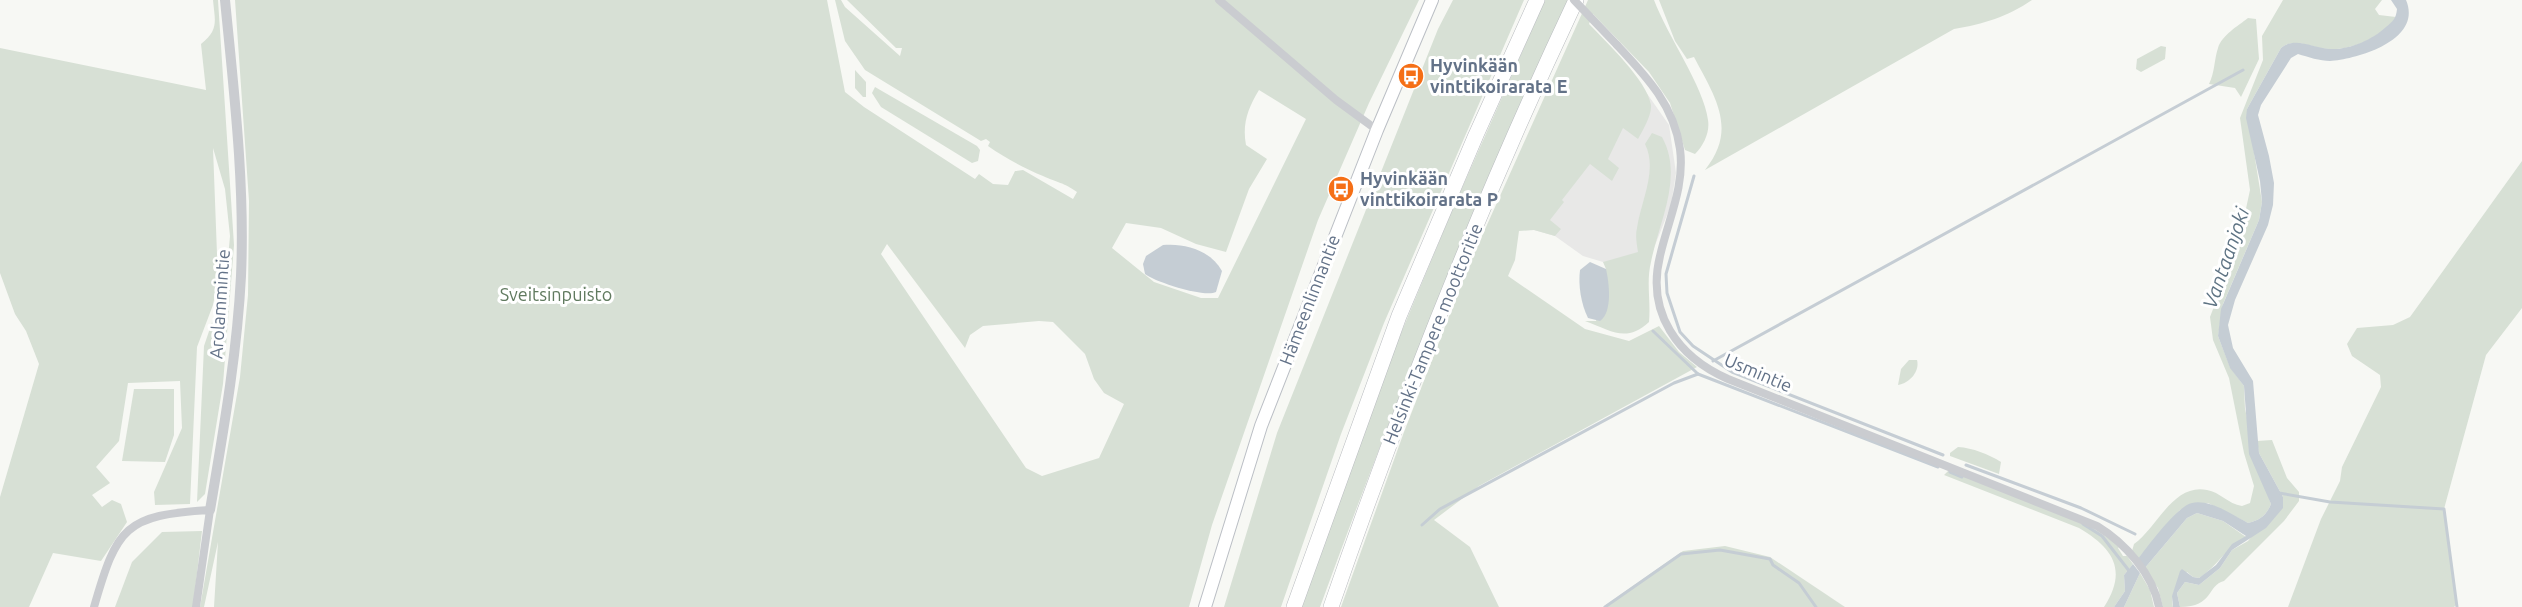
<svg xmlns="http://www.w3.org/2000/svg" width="2522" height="607" font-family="Ubuntu,sans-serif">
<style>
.built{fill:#e8e8e7}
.green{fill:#d7e0d5;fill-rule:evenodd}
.water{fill:#c5cdd4}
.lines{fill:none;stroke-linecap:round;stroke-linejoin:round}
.stream{stroke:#c5cdd4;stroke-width:3}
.secondary-casing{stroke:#bbbfc5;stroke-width:14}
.motorway-casing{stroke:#b9bcc0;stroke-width:16}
.minor{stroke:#caccd0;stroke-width:8}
.tertiary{stroke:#caccd0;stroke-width:10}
.secondary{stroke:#fff;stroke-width:12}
.motorway{stroke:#fff;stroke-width:15}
.minor-bridge{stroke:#caccd0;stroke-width:8}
.labels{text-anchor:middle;stroke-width:6;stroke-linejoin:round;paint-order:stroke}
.poi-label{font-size:18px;font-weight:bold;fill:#637288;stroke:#fff;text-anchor:start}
.park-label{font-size:18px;fill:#607a5f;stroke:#fff}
.street-label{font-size:18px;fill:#637288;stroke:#fff}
.water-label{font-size:20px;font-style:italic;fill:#5f7484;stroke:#fff}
</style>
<rect width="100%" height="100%" fill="#f7f8f4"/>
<!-- built -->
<polygon class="built" points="1641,85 1669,125 1676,173 1671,205 1638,288 1603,262 1583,256 1555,236 1534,230"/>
<!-- green -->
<g class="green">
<path d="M 213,0 L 218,0 L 234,245 L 223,384 L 205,494 L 197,502 L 204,346 L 226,281 L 230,236 L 225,189 L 213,148 L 218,280 L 213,305 L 197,347 L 190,504 L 155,505 L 154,492 L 182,428 L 180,381 L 128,383 L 119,441 L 96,467 L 110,483 L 92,495 L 102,507 L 112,500 L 121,504 L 127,522 L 101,561 L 53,553 L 29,607 L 0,607 L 0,497 L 39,364 L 26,331 L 15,314 L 0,273 L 0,48 L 206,90 L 201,44 C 219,30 215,21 213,0 Z"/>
<path d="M 235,0 L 827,0 L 845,92 L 864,107 L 975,179 L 979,174 L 993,184 L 1008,185 L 1015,171 L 1023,170 L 1073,199 L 1077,192 C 1063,182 1058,183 1043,176 C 1024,168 1005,158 988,146 L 990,142 L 986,139 L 981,141 L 865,70 L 845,41 L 835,0 L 841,0 L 845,7 L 900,56 L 902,48 L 896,48 L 847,0 L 1419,0 L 1369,103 L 1318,220 L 1212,525 L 1189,607 L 214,607 L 218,542 L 204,607 L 200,607 L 240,377 L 248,295 L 249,201 ZM 1259,90 L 1306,119 L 1218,298 L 1201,298 L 1154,282 L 1112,248 L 1126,223 L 1161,228 L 1196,244 L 1226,252 L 1249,189 L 1267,159 L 1246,145 C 1242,124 1248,108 1259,90 ZM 887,244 L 965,348 L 970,335 L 983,326 L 1039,321 L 1053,322 L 1085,354 L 1094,379 L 1104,393 L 1124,404 L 1099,458 L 1042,476 L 1026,468 L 881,254 Z"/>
<polygon points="1453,0 1524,0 1384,323 1341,434 1281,607 1224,607 1277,433 1438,29"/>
<path d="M 1545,0 L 1570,0 C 1476,199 1395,401 1320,607 L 1299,607 L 1394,350 L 1451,213 Z"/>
<path d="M 1588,0 L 1654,0 C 1667,35 1704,87 1708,120 C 1710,132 1704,145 1695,154 L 1685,150 L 1670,103 L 1649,72 L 1593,14 L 1589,24 C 1606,42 1647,80 1651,105 C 1652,115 1643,130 1638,139 L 1623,128 L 1608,159 L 1619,168 L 1612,181 L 1590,164 L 1562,200 L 1564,202 L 1550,220 L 1561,229 L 1555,236 L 1534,230 L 1519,231 L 1515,260 L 1508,276 L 1585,329 L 1629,341 L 1659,326 L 1679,352 L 1697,367 L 1479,486 L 1434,520 L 1470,547 L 1499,607 L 1341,607 L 1404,432 L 1469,265 Z"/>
<path d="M 1659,0 L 2032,0 C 2007,17 1984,24 1954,29 L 1705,170 C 1738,129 1715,97 1694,57 L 1687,59 L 1675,41 Z"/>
<path d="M 2283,0 L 2382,0 L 2375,9 L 2379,15 L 2396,17 C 2383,36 2354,50 2330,49 C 2313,49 2295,36 2281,48 L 2247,109 L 2262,202 L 2259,220 L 2223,304 L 2218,336 L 2230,367 L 2244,386 L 2245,409 L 2260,473 L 2271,504 C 2266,516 2260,520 2248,523 L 2208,503 L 2180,510 L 2138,559 L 2132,551 L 2134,544 C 2157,528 2173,483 2207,490 C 2220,492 2228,504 2242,506 L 2250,503 L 2254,486 L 2244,453 L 2229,378 L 2213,340 L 2210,317 L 2239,241 L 2250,190 L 2240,118 L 2263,60 L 2262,36 Z"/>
<path d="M 2248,18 L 2256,19 L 2259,59 L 2241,97 L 2235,88 L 2209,84 C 2215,72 2214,60 2218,48 C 2222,35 2238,26 2248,18 Z"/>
<polygon points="2161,46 2166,47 2165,59 2141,72 2136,69 2137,59"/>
<polygon points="855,70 866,82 866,97 863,97 855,88"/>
<polygon points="875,87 977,146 980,150 978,161 972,163 881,107 872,93"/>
<path d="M 1652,133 L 1662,137 C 1684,177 1659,221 1651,262 C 1646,282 1651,301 1649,322 C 1626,343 1612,331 1585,321 L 1596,321 L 1606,269 L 1603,262 L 1638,252 C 1637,245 1635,236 1637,228 C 1641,201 1658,170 1645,144 Z"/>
<polygon points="2522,161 2522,308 2486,355 2444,509 2457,604 2454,607 2288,607 2321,519 2340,481 2342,467 2381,387 2380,375 2352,356 2347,344 2357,328 2393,325 2410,317"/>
<path d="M 1909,360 L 1917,360 C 1920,371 1910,383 1898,385 L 1901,369 Z"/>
<polygon points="134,389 174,389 174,435 165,462 122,461"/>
<path d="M 2272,440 L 2287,478 L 2299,492 L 2299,501 L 2284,521 L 2224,581 C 2207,585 2214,607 2180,607 L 2177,593 L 2185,582 L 2199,585 L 2220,568 L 2232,550 L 2248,541 L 2283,497 L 2259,453 L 2257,441 Z"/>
<path d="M 1958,447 C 1973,448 1988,454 2001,462 L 1999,474 L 1950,456 L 1950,453 Z"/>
<path d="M 1949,470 L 2090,526 L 2120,546 L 2118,548 L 2123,556 L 2127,556 L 2133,564 L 2124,575 L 2125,591 L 2114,607 L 2104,607 C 2128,570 2113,548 2079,528 L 1944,475 Z"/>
<path d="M 2197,513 L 2223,521 L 2246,537 C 2226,547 2218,566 2199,578 L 2193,577 L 2187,572 C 2178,579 2170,594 2173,607 L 2163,607 L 2158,588 L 2144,569 L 2187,518 Z"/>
<polygon points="202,531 193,607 115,607 132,562 162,532"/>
<polygon points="1725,546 1770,557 1845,607 1603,607 1683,551"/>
<polygon points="2140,573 2150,590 2154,607 2124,607"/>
</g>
<!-- water -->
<g class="water">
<path d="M 2391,0 L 2406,0 C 2423,40 2358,59 2330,61 C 2320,61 2308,57 2298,54 L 2291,58 L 2261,105 L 2258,115 L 2269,156 L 2274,183 L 2273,205 L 2268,225 L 2235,300 L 2228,325 L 2233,348 L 2253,381 L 2259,453 L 2283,497 L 2283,508 L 2266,528 L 2232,550 L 2220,568 L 2199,585 L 2185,582 L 2177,593 L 2180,607 L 2173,607 L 2172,596 L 2180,571 L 2182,569 L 2193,577 L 2199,578 L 2216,565 L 2232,544 L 2246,536 L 2223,521 L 2197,513 L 2187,518 L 2144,569 L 2138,559 C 2148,546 2177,506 2192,503 C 2210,499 2233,515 2248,523 C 2260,520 2266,516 2271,504 L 2249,454 L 2244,386 L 2230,368 L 2218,336 L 2221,309 L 2259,220 L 2262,202 L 2260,181 L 2246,118 L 2247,109 L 2281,48 C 2295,36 2313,48 2330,49 C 2349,50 2372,40 2386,27 C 2393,21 2396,19 2397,9 Z"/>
<path d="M 1163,245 C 1185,243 1210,250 1222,271 L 1216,292 C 1205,298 1155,282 1145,274 L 1143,264 L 1146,256 Z"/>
<path d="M 1590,262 L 1606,269 C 1609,282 1613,312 1600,321 L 1588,318 C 1581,304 1578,285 1580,270 Z"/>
<polygon points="2133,564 2140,573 2124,607 2114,607 2125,591 2124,575"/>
</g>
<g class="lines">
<!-- stream -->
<g class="stream">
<polyline points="1694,176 1666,274 1667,293 1680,332 1693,346 1732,372 1943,455"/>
<polyline points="1653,331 1698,374 1938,467"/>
<polyline points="1713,361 2243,70"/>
<polyline points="1966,465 2081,508 2135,534"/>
<polyline points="1950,472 1962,477"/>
<polyline points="2279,493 2330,502 2444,509 2457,607"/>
<polyline points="2083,524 2102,536 2130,572"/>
<polyline points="1422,525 1440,509 1674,383 1698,374"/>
<polyline points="1605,607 1681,554 1720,550 1770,559 1773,565 1799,583 1816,607"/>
</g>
<defs>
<polyline id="secondary" points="1205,607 1261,426 1377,130 1432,0"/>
<g id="motorway">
<polyline points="1294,607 1399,316 1476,135 1537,0"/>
<path d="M 1331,607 C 1402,401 1483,197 1576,0"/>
</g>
</defs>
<!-- secondary casing -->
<use href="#secondary" class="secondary-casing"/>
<!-- motorway casing -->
<use href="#motorway" class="motorway-casing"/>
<!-- minor -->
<g class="minor">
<polyline points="1219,0 1336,100 1377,130"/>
<path d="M 1617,45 C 1646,76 1674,105 1680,149 C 1685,187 1668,220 1660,256 C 1646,313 1678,357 1728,379 L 2097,526 C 2125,543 2153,574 2159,607"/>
<path d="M 94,607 C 117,527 125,515 210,510 L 196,607"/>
</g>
<!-- tertiary -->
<path class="tertiary" d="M 210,510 C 223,433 237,355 241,276 C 245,184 234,92 225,0"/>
<!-- secondary -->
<use href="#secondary" class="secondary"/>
<!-- motorway -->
<use href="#motorway" class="motorway"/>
<!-- minor-bridge -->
<polyline class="minor-bridge" points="1574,0 1617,45"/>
</g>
<!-- icons -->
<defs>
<symbol id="bus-disc" viewBox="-11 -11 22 22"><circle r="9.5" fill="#f56f16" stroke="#fff"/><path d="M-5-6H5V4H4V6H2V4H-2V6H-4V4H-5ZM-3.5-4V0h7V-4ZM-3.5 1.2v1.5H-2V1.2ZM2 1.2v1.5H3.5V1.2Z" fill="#fff"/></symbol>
</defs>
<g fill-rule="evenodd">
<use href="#bus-disc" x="1396" y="61" width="30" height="30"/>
<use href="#bus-disc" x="1326" y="174" width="30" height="30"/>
</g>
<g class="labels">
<!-- poi labels -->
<g class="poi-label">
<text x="1430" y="72">Hyvinkään<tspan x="1430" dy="21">vinttikoirarata E</tspan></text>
<text x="1360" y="185">Hyvinkään<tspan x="1360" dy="21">vinttikoirarata P</tspan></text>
</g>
<!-- park labels -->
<g class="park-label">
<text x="556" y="301">Sveitsinpuisto</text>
</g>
<!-- street labels -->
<g class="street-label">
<text transform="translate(1310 300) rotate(-69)" y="6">Hämeenlinnantie</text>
<text transform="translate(220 304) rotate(-86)" y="6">Arolammintie</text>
<text transform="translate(1433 334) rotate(-68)" y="6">Helsinki-Tampere moottoritie</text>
<text transform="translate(1758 373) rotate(23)" y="6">Usmintie</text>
</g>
<!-- water labels -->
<g class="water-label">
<text transform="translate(2226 258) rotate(-71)" y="7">Vantaanjoki</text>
</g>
</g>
</svg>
